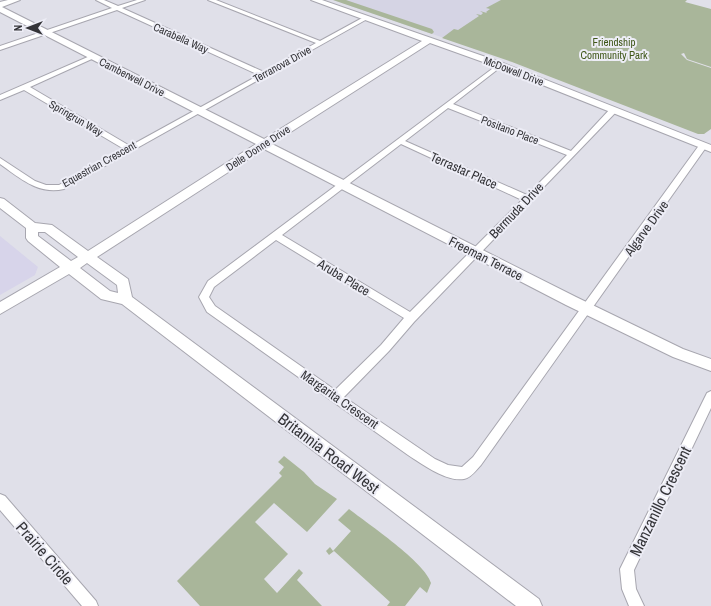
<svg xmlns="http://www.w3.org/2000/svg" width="711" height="606" font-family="'Archivo Narrow',sans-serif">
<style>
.commercial{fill:#d7d4ea}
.built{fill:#d5d4e4}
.green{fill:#a9b69a}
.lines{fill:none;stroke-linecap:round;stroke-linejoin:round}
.street-casing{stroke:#a7a6af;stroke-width:2}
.secondary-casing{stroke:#a7a6af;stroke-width:2}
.street{fill:#fff;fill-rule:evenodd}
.secondary{fill:#fff;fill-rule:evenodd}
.labels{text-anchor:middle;stroke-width:4;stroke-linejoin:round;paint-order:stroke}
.far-street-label{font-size:11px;fill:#343438;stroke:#ededf6}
.far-park-label{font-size:11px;fill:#3e5617;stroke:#ededf6}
.street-label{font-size:13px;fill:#343438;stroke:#ededf6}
.near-street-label{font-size:16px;fill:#343438;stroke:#ededf6}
</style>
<rect width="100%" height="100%" fill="#e0e0e9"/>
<!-- commercial -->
<polygon class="commercial" points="0,236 38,267 35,275 0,295"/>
<!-- built -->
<polygon class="built" points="333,0 507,0 447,39"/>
<!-- green -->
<g class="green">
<polygon points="333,0 346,0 432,29 434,32 432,34"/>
<polygon points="501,0 687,0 685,2 711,9 711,67 687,59 684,53 681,54 687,60 711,68 711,129 704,134 698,134 512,62 442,38 454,29 458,30 479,16 476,14 481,15 483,13 480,11 487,13 486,12 490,9 486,8"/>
<polygon points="284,456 304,472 315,484 337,499 307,532 274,503 255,522 288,554 264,579 277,593 299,569 303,573 297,580 322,606 200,606 177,581 282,476 279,473 284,467 278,462"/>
<path d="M 349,509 C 368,524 425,562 431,583 L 427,593 L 420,587 L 405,606 L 387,606 L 390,602 L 334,551 L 329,555 L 326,551 L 330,547 L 333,551 L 351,531 L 338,520 Z"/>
</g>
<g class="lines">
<defs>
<g id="street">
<path d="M 96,0 L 104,0 L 118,6 L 137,0 L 145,0 L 122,8 L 264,72 L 316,43 L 208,0 L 216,0 L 320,41 L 364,17 L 369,18 L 64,189 C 38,195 20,178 0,164 L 0,158 L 35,181 L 46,185 L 59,185 L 124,149 L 24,90 L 0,100 L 0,95 L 90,56 L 94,56 L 94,58 L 30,87 L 130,146 L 259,75 L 117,10 L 0,50 L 0,46 L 112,8 Z"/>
<path d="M 500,63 L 503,65 L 502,66 L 453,104 L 571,151 L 611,108 L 614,108 L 618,110 L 414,322 L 389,351 L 344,397 L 435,459 L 448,465 L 462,467 L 473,457 L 700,144 L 706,144 L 707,146 L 481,465 C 477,469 471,478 464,479 C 446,482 422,464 408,455 L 207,312 L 199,297 L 208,281 ZM 448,108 L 567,155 L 527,195 L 405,141 ZM 401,144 L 522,200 L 410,312 L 282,235 ZM 276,240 L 404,318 L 381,345 L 335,390 L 215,306 L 209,297 L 214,287 Z"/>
<polygon points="711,391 711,408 634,570 636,589 644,606 629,606 622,589 620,569 707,393"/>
<polygon points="0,494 5,496 96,601 98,606 82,606 0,510"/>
</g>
<path id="secondary" d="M 8,0 L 20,0 L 2,7 L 264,139 L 422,41 L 311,0 L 322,0 L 503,63 L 711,145 L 711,152 L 497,67 L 430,43 L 272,144 L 576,297 L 683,349 L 711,359 L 711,371 L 673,357 L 566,305 L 264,149 L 97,257 L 128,279 L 132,297 L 539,599 L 542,606 L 516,606 L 122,304 L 101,299 L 69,274 L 0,314 L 0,302 L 60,267 L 28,241 L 26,238 L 26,228 L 0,208 L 0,198 L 4,199 L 35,223 L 52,225 L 88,251 L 256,144 L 0,12 L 0,2 ZM 38,232 L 45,232 L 78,257 L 71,261 L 38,236 ZM 87,263 L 117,285 L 118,293 L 110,291 L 80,268 Z"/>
</defs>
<!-- street casing -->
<use href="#street" class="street-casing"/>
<!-- secondary casing -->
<use href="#secondary" class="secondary-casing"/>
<!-- street -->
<use href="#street" class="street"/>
<!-- secondary -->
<use href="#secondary" class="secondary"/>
</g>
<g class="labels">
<!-- far-street labels -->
<g class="far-street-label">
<text transform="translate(181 38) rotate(24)" y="4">Carabella Way</text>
<text transform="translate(282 64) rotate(-29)" y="4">Terranova Drive</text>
<text transform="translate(514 71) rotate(21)" y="4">McDowell Drive</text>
<text transform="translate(132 77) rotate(27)" y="4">Camberwell Drive</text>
<text transform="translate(76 118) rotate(30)" y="4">Springrun Way</text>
<text transform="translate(510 130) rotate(21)" y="4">Positano Place</text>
<text transform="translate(258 148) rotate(-33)" y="4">Delle Donne Drive</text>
<text transform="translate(99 164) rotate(-29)" y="4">Equestrian Crescent</text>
</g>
<!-- far-park labels -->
<g class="far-park-label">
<text x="614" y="46">Friendship<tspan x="614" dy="13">Community Park</tspan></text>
</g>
<!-- street labels -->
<g class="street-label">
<text transform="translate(464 170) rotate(24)" y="5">Terrastar Place</text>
<text transform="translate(516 210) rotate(-46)" y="5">Bermuda Drive</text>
<text transform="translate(646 228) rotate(-54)" y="5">Algarve Drive</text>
<text transform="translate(486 258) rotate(27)" y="5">Freeman Terrace</text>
<text transform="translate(344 277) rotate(31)" y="5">Aruba Place</text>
<text transform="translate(340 399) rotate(35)" y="5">Margarita Crescent</text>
</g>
<!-- near-street labels -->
<g class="near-street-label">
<text transform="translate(329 453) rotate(37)" y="6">Britannia Road West</text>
<text transform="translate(660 501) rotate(-64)" y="6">Manzanillo Crescent</text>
<text transform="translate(45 553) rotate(49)" y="6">Prairie Circle</text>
</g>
</g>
<!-- north arrow -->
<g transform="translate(28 28) rotate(270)" stroke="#ededf6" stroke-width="3" paint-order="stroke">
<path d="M0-3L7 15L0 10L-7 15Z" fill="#343438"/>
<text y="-6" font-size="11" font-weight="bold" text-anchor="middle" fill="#343438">N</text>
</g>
</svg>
